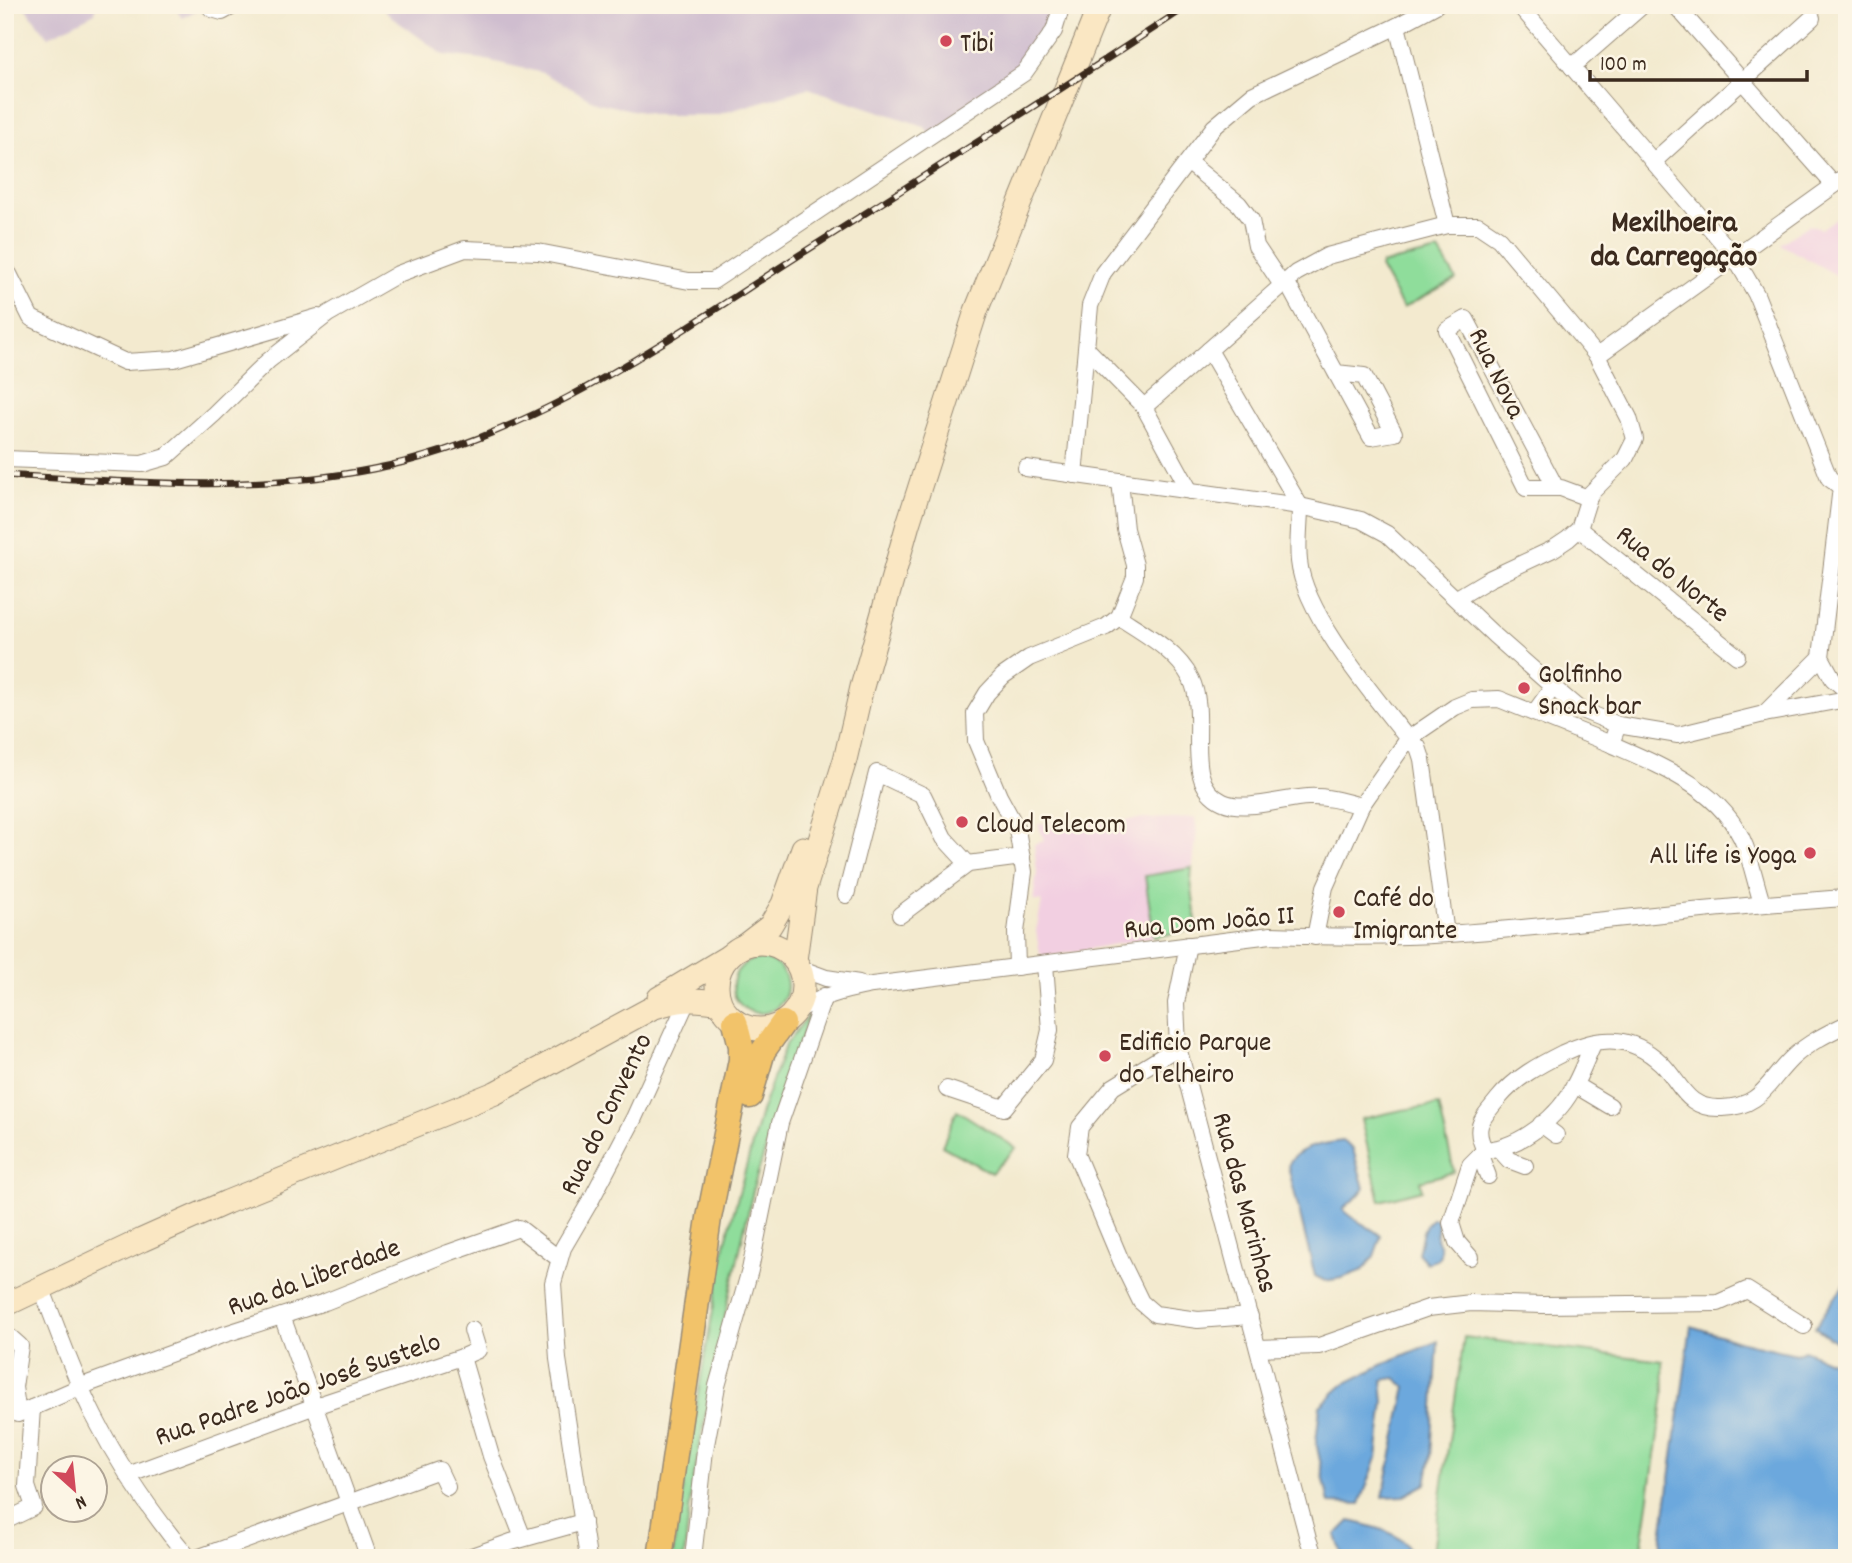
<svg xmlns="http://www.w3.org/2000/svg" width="1852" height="1563" font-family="Dekko,sans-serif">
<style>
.built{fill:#f2cfe1}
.industrial{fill:#cfbdcf}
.green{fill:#8fdd9b;stroke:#65845c;stroke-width:2}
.water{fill:#6ca8dd;stroke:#54697e;stroke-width:2}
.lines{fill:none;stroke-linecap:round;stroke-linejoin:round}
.street-casing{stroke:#978a76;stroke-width:18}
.secondary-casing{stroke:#978a76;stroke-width:25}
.primary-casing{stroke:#978a76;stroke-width:27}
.street{stroke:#fff;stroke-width:16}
.secondary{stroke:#fae7c3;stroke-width:23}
.primary{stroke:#f2c36a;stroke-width:24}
.rail-casing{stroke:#3b2a1e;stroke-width:7}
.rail{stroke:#fcf5e5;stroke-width:4.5;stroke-dasharray:13;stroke-linecap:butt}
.poi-dot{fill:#d1495b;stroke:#fcf5e5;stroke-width:2.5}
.labels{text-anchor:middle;stroke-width:5;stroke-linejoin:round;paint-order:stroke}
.poi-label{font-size:28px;fill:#3b2a1e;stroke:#fcf5e5;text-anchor:start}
.street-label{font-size:28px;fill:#3b2a1e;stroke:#fcf5e5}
.neighbourhood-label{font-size:30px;font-weight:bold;fill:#3b2a1e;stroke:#fcf5e5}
</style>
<rect width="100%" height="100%" fill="#fcf5e5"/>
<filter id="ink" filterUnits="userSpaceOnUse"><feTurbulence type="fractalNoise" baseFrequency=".0143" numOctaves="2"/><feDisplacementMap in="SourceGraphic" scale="14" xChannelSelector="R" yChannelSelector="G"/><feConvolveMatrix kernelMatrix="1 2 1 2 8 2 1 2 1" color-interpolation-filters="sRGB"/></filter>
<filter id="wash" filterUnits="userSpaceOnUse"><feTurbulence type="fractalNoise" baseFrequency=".00686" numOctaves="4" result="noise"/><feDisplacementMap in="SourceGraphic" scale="28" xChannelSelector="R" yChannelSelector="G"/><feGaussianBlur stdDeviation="1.57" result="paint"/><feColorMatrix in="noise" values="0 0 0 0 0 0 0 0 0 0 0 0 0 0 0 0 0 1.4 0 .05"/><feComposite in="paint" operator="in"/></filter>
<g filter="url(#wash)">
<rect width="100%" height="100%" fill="#f3eacf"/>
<!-- built -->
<g class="built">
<polygon points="1847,211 1847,281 1780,244 1809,225 1821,229"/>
<polygon points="1195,817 1197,831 1191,881 1197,929 1045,957 1040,954 1036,931 1042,901 1033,901 1037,872 1034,844 1044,841 1038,824"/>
</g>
<!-- industrial -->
<g class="industrial">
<polygon points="23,5 96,5 95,13 48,37"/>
<polygon points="173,5 206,5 182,18"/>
<polygon points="380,5 1100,5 1061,13 1039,54 931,136 924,126 808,88 716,115 657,115 598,103 543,73 482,59 444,55 394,19"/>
</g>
<!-- green -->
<g class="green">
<polygon points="1439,251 1456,279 1403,308 1380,267 1382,264"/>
<polygon points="1192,868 1191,881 1197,929 1154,937 1145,876"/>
<circle cx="760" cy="986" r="27"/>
<polygon points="809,1014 755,1182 718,1347 691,1494 684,1558 672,1558 698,1394 725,1244 761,1112 785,1046"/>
<polygon points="1439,1105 1454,1172 1420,1181 1422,1190 1380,1201 1361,1119 1402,1110"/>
<polygon points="957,1110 1016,1148 991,1173 942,1146"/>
<polygon points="1464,1337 1663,1361 1664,1394 1640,1558 1432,1558"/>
</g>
<!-- water -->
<g class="water">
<path d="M 1342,1141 L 1353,1149 L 1364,1188 C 1359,1198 1349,1201 1343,1210 C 1351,1220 1370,1226 1381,1236 L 1374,1256 L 1363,1270 L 1342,1278 L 1325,1281 L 1315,1276 L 1288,1166 C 1295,1146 1324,1144 1342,1141 Z"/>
<path d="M 1432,1219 L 1436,1219 L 1438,1224 L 1436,1239 L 1440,1247 L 1440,1255 L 1436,1260 L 1427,1263 L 1418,1253 C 1422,1241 1421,1226 1432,1219 Z"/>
<polygon points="1847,1280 1847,1350 1815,1327"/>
<polygon points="1691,1326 1738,1341 1796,1354 1804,1350 1845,1368 1847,1366 1847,1558 1659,1558"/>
<polygon points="1438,1341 1431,1457 1426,1484 1404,1496 1383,1497 1406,1387 1395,1378 1382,1380 1384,1402 1377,1458 1360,1504 1329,1503 1316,1442 1320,1406 1344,1384 1392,1360"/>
<path d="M 1350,1521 C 1372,1527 1407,1531 1412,1558 L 1343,1558 L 1336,1535 Z"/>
</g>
</g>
<g filter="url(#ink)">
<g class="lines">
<defs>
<g id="street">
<polyline points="208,5 212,9 222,12 235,5"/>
<polyline points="1519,5 1734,256 1756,294 1829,478 1841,487"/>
<polyline points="1675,5 1834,185"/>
<polyline points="1397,26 1447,225 1478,225 1499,239 1597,356 1629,418 1635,439 1625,459 1590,494 1579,529 1568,539 1553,549 1489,579 1457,598"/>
<polyline points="1572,67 1643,5"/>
<polyline points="1188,162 1239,204 1251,220 1256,246 1282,285"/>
<polyline points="1653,162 1812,18"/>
<polyline points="9,274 31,318 125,362 174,359 318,317"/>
<polyline points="1286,281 1371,437 1394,433 1364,376 1336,373"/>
<polyline points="1087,349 1144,407"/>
<polyline points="1597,356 1847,176"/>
<polyline points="5,459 142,464 166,457 214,414 268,361 328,314 398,274 465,249 538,252 689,281 713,281 1024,73 1054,31 1062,5"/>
<polyline points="1026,468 1300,506 1361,520 1387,534 1494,635 1553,687"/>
<polyline points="1074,475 1090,306 1103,273 1214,127 1252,95 1397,26 1436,5"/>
<polyline points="1841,487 1821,657 1833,679 1847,691"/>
<polyline points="1556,488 1466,319 1447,330 1526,488 1561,488 1588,498"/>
<polyline points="1190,491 1144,407 1209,350"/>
<path d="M 1300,506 C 1300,524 1297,543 1299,561 C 1304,614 1375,697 1408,739 L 1418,747 L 1422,759 L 1446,934"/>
<polyline points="1300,506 1209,350 1296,273 1327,256 1447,225"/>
<polyline points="1579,529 1737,656"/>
<path d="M 1119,617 C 1145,634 1177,651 1191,679 C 1210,718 1180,783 1223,802 C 1245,812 1284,798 1308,797 C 1326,796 1343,801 1361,806"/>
<polyline points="1764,714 1821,657"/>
<polyline points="1618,725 1678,735 1764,714 1847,699"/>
<path d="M 1611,744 C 1661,766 1723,790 1745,846 C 1752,864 1756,885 1762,903"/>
<polyline points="846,895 877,773 923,795 944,838 968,864"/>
<polyline points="900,915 968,864 1022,857"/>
<polyline points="1315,937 1325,887 1361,806 1408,739 1455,707 1472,700 1499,699 1611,744 1618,725 1579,709 1553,687 1535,712"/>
<polyline points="1188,945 1176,1003 1178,1047 1308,1539 1315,1558"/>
<polyline points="1017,967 1016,932 1024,872 1017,829 999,796 976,741 975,713 987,693 1003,676 1029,658 1106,627 1119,617 1135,577 1135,565 1125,529 1120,481"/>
<polyline points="799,968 826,978 859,983"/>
<path d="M 795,1012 C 822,996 841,991 872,985 L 1271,935 C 1330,937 1390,938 1448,934 C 1581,925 1713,906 1847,898"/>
<path d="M 1593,1044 C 1587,1057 1582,1071 1575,1084 C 1560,1116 1520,1148 1485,1150 C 1472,1126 1483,1118 1498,1099 C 1515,1078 1539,1065 1563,1053 C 1599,1036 1630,1034 1661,1063 C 1681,1082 1685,1110 1722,1108 C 1762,1107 1767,1082 1792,1058 C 1808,1043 1828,1033 1847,1024"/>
<polyline points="1178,1047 1113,1087 1080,1127 1076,1154 1121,1261 1141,1302 1155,1314 1198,1320 1250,1316"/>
<polyline points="1575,1085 1610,1106"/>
<polyline points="947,1089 1004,1108 1043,1060 1050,1030 1045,964"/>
<polyline points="1541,1124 1556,1135"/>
<polyline points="1499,1149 1509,1160 1525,1166"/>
<polyline points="1480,1155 1488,1176"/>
<polyline points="1470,1257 1457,1242 1451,1223 1470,1165 1485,1150"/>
<path d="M 41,1287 C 58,1330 73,1375 94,1416 C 120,1467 152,1514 189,1558"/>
<polyline points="282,1316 369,1558"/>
<polyline points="5,1340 11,1338 20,1346 14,1387 18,1414 82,1386 219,1336 325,1302 448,1253 519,1228 554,1255"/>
<polyline points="1258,1348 1319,1346 1428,1308 1471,1303 1543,1305 1718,1303 1747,1290 1804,1326"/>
<polyline points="462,1357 478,1350 472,1330"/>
<polyline points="128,1475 315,1406 462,1357 491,1456 523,1538"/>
<polyline points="5,1521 34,1507 27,1486 32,1408"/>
<polyline points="197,1558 439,1470 447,1487"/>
<polyline points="466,1558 511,1542 583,1522"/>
<polyline points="588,1558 558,1359 553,1283 563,1248 591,1200 634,1118 688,999 688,992"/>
<polyline points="693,1558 705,1450 717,1386 750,1270 780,1123 824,996"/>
</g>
<g id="secondary">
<circle cx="760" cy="986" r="43"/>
<polyline points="744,946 770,926 783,904 803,848"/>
<polyline points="795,960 805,888 845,760 862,687 908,524 976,311 1100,5"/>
<polyline points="659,998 729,956"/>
<path d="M 5,1305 L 142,1240 L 227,1202 L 495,1093 L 652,1008 C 678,999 693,998 720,1003"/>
</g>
<g id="primary">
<polyline points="750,1096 763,1051 783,1023"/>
<polyline points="660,1558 709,1218 741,1060 741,1046 735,1022"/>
</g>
</defs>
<!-- street casing -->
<use href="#street" class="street-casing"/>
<!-- secondary casing -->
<use href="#secondary" class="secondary-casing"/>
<!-- primary casing -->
<use href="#primary" class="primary-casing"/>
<!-- street -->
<use href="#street" class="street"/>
<!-- secondary -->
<use href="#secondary" class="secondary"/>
<!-- primary -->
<use href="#primary" class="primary"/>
<defs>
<path id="rail" d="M 5,475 C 128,482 252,493 373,469 C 532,438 666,340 801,254 C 930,172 1061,90 1189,5"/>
</defs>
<!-- rail casing -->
<use href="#rail" class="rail-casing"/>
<!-- rail -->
<use href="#rail" class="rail"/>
</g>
</g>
<!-- markers -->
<g class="poi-dot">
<circle cx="946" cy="41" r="7"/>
<circle cx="1524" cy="688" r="7"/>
<circle cx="962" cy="822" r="7"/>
<circle cx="1810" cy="853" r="7"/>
<circle cx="1339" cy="912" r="7"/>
<circle cx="1105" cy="1056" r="7"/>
</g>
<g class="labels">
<!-- poi labels -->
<g class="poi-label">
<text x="960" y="51">Tibi</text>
<text x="1538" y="682">Golfinho<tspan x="1538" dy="32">Snack bar</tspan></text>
<text x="976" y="832">Cloud Telecom</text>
<text x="1796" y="863" text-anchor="end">All life is Yoga</text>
<text x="1353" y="906">Café do<tspan x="1353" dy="32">Imigrante</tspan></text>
<text x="1119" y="1050">Edificio Parque<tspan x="1119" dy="32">do Telheiro</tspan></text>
</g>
<!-- street labels -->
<g class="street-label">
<text transform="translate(1499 372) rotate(64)" y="10">Rua Nova</text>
<text transform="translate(1674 572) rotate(39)" y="10">Rua do Norte</text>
<text transform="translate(1209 920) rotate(-5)" y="10">Rua Dom João II</text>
<text transform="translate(604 1113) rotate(-64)" y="10">Rua do Convento</text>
<text transform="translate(1247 1202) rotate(75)" y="10">Rua das Marinhas</text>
<text transform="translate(313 1275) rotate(-20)" y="10">Rua da Liberdade</text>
<text transform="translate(297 1387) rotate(-19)" y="10">Rua Padre João José Sustelo</text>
</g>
<!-- neighbourhood labels -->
<g class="neighbourhood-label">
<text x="1674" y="231">Mexilhoeira<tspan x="1674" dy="34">da Carregação</tspan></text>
</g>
</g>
<!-- margin -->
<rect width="1852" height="1563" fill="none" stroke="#fcf5e5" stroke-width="28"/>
<!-- north arrow -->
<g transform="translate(74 1489) rotate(153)"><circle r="33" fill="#fcf5e5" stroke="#afa495" stroke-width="2"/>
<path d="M0-5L12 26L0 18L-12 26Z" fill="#d1495b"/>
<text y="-10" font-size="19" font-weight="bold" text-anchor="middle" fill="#3b2a1e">N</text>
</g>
<!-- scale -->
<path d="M1590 70v10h217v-10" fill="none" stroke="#3b2a1e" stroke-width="3.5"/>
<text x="1600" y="70" font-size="21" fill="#3b2a1e" stroke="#fcf5e5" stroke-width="5" paint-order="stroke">100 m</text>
</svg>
